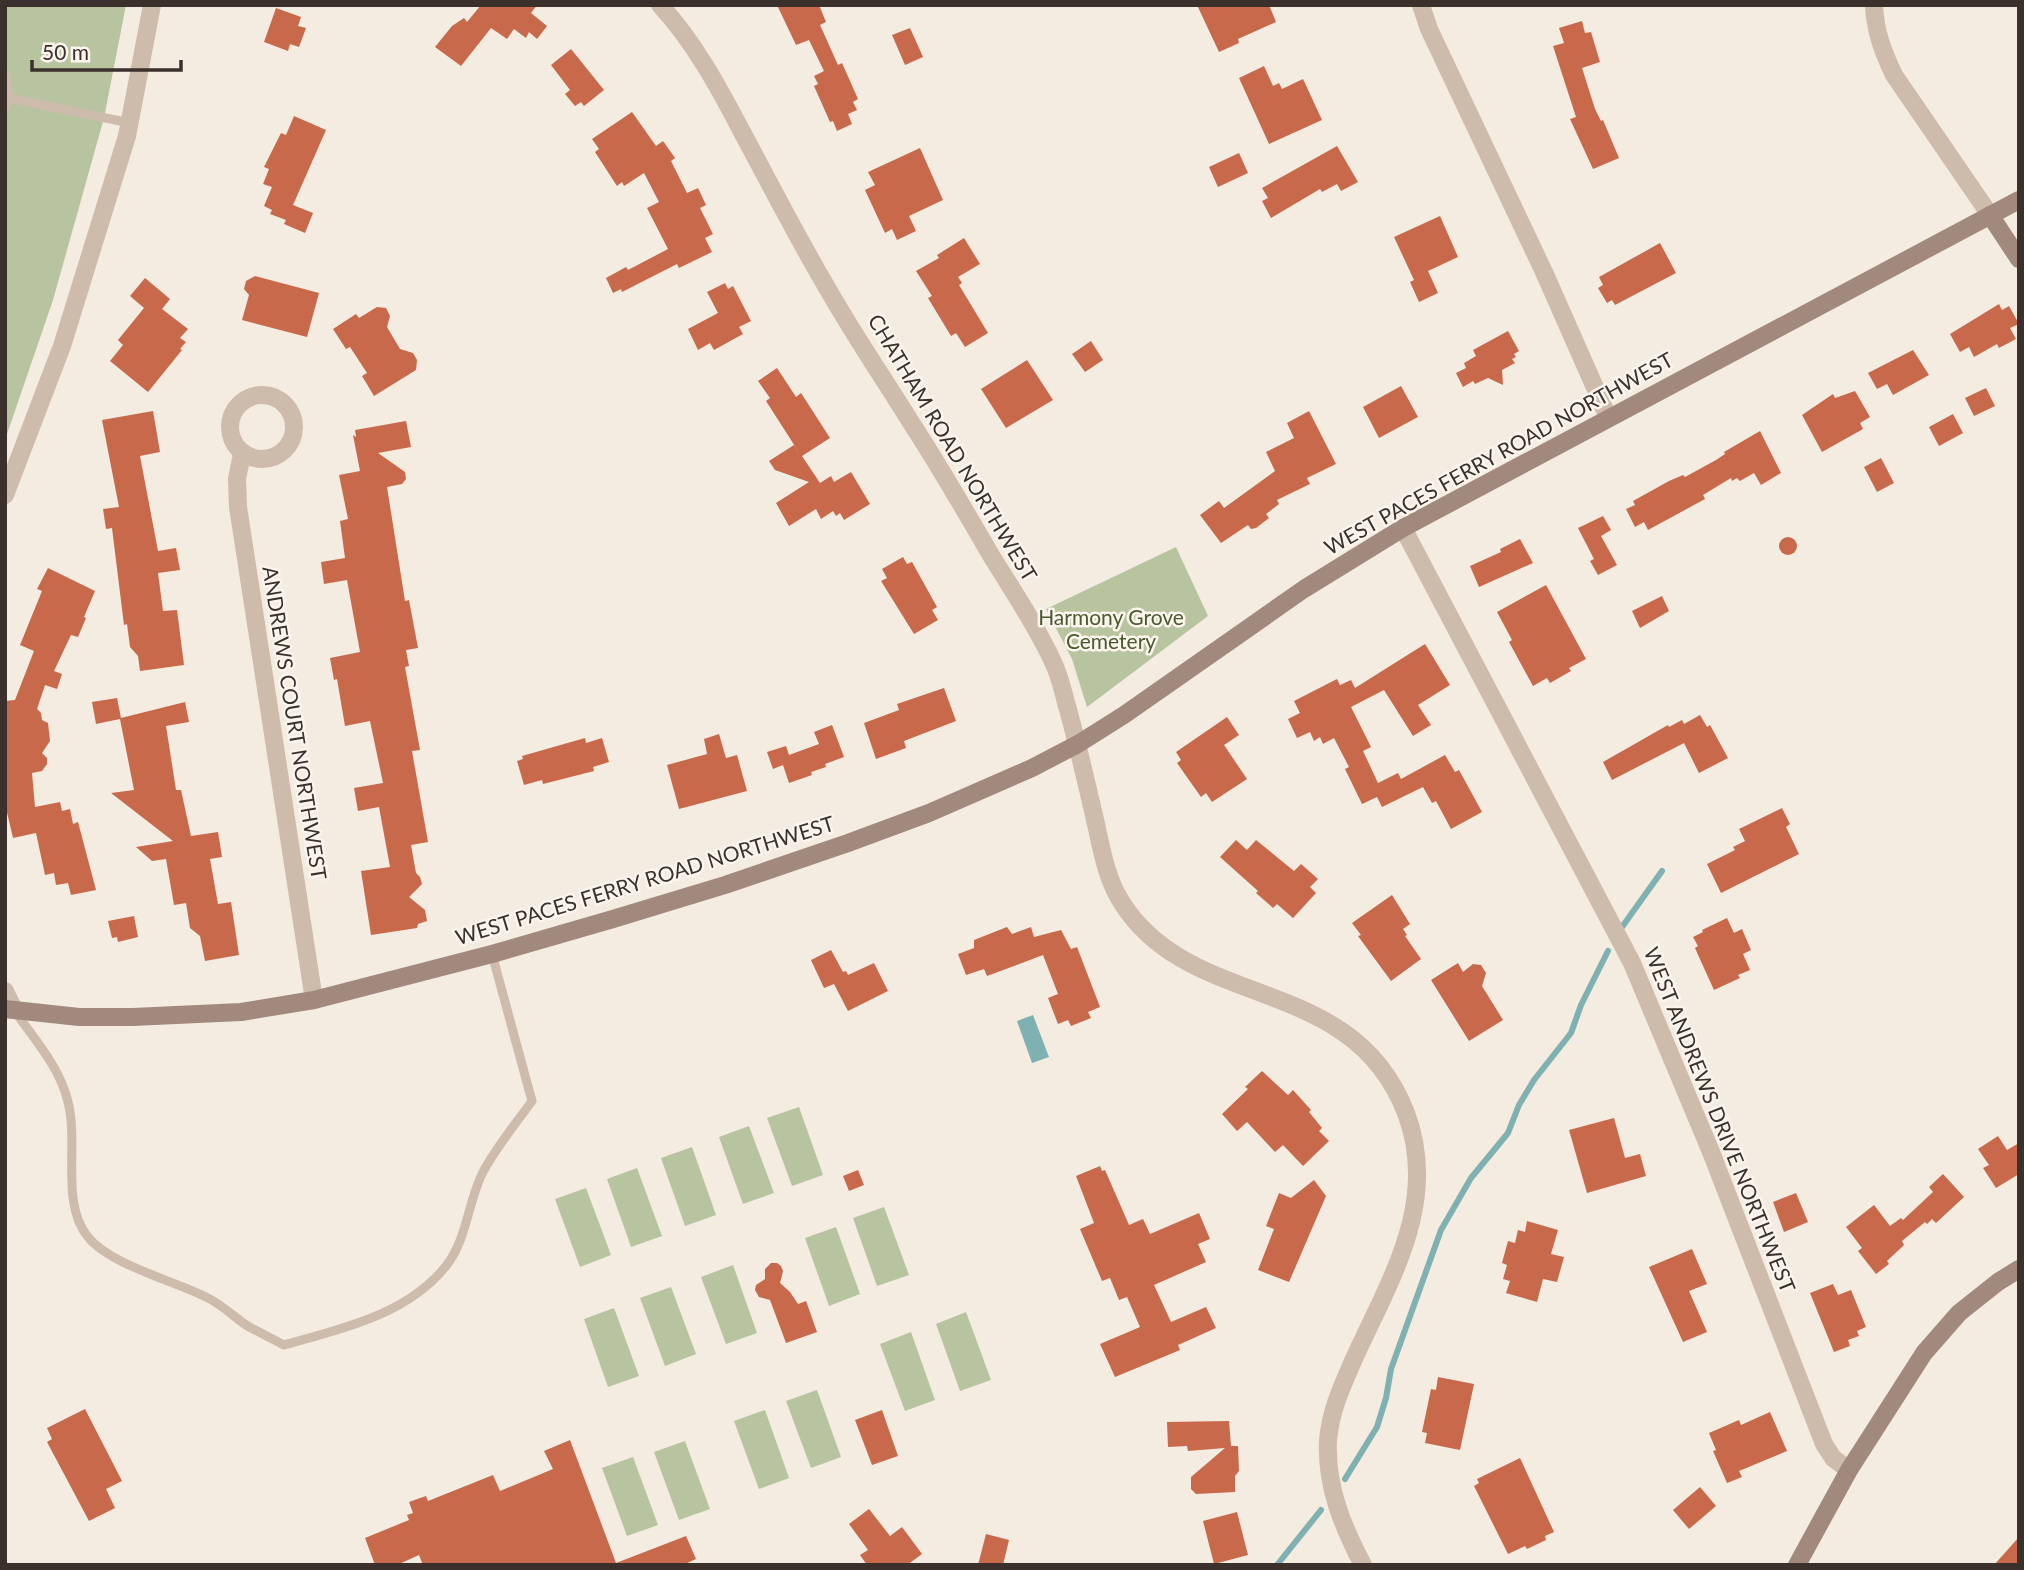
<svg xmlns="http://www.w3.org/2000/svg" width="2024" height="1570" font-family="Lato,sans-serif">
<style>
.green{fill:#b8c4a0}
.water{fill:#7fb0b2}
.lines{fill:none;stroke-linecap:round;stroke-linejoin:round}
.stream{stroke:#7fb0b2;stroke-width:6}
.building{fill:#c8694b}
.lane{stroke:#cdbbac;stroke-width:9}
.street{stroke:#cdbbac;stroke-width:18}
.secondary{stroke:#a18a7d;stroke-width:18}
.labels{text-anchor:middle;stroke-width:5;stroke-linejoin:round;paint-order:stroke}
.street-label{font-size:21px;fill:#3b302b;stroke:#fbf5ee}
.park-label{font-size:21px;fill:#4a5a2e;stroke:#fbf5ee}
</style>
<rect width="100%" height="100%" fill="#f4ebe1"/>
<!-- green -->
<g class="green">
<polygon points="5,5 126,5 104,118 53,300 5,440"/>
<polygon points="1176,547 1208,616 1087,707 1072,659 1046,609"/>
<polygon points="799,1107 823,1175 792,1186 767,1118"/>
<polygon points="749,1126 774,1193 743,1204 719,1137"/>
<polygon points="692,1147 716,1215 685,1226 661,1158"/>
<polygon points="637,1168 662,1236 631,1247 607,1179"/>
<polygon points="586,1188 611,1255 580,1267 555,1199"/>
<polygon points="884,1207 909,1275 877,1286 853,1218"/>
<polygon points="836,1227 860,1294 829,1306 805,1238"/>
<polygon points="733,1265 757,1333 726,1344 701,1277"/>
<polygon points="671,1287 696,1354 665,1366 640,1298"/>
<polygon points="614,1308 639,1376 608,1387 584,1319"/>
<polygon points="966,1312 991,1380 960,1391 936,1324"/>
<polygon points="911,1332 935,1400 905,1411 880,1344"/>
<polygon points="817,1390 841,1457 811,1468 786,1401"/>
<polygon points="765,1410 789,1478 759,1489 734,1421"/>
<polygon points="685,1441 710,1509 679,1520 654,1452"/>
<polygon points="633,1457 658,1525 627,1536 602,1468"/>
</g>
<!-- water -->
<polygon class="water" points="1033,1015 1049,1057 1032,1063 1017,1021"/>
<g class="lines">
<!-- stream -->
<g class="stream">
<polyline points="1622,927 1662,871"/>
<polyline points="1345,1479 1377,1427 1386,1398 1391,1369 1441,1230 1471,1178 1508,1133 1519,1105 1534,1080 1571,1033 1581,1005 1608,951"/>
<polyline points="1277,1565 1321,1510"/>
</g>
</g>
<!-- building -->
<g class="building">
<polygon points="481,5 537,5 531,13 547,26 537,39 529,32 526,38 514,29 507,39 491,28 461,66 435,47 452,26 464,18 467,22"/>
<polygon points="777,5 819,5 826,22 820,25 838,65 842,63 858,99 853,102 857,110 848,114 852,124 837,131 833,121 830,122 814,86 818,84 814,76 824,71 809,40 796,45"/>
<polygon points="1197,5 1269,5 1276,22 1238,39 1239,43 1219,52"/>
<polygon points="276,8 301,17 298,26 306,28 299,47 290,44 288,51 264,42"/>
<polygon points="1582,21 1585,33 1591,32 1600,62 1582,68 1595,109 1601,121 1603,120 1619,158 1593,169 1570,119 1576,117 1553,46 1564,43 1559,28"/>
<polygon points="910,28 923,57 905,65 892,35"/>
<polygon points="571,49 604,90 584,106 581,102 575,106 565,94 570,90 551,65"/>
<polygon points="1264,66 1273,86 1279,83 1282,89 1303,79 1322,120 1269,144 1239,78"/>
<polygon points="632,112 656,146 663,141 675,158 671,161 687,193 698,188 706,205 700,208 713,234 705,238 712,252 679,268 677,264 622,292 621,289 613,293 606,278 626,267 628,270 668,249 647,208 659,202 644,173 624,186 622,182 617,186 595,152 599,149 592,139"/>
<polygon points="294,116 326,130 293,205 313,213 305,233 284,224 286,220 270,214 272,210 264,206 272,187 263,184 269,169 264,167 281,133 286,135"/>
<polygon points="1337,146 1358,182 1341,191 1337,184 1322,192 1320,189 1271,218 1262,201 1268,198 1262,188"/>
<polygon points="920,148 943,200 909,216 916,231 897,240 892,229 885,233 865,190 875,185 868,172"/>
<polygon points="1239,153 1248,173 1218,187 1209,167"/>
<polygon points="1440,216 1458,257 1428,271 1438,293 1419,302 1410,282 1414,280 1394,237"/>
<polygon points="964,238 980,264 958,277 962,283 959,285 988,333 965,347 956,333 951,336 928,298 932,296 916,271 939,258 937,255"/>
<polygon points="1660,243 1676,273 1615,305 1612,300 1607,303 1598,288 1603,285 1599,277"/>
<polygon points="255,276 319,293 307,337 242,320 249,295 244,289 246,281"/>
<polygon points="145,278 170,299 162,309 188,329 180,338 186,342 180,349 182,350 148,392 110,361 123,345 118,340 144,308 130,296"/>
<polygon points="725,283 728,289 733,286 751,321 739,327 743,334 714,350 710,343 698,350 688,329 718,313 707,292"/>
<polygon points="1999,304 2002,310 2009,306 2019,324 2010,328 2016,339 1999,348 1997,344 1974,357 1969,347 1960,352 1950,334"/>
<polygon points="377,307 386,308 390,316 387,327 400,349 413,353 417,360 416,370 374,396 362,376 367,373 350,347 346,349 333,329 356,314 359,318"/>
<polygon points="1508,331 1519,351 1514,354 1516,357 1512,359 1515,363 1502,370 1503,385 1488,378 1475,384 1473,381 1463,387 1456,373 1466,368 1464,363 1476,356 1473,350"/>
<polygon points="1091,341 1103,360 1085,372 1072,354"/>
<polygon points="1913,350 1929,375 1893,395 1887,384 1877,389 1868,373"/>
<polygon points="1027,360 1053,400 1006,428 981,389"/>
<polygon points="777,368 796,397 801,393 830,438 802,456 820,483 831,476 834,482 851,472 870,504 844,520 840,513 836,516 833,511 821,519 816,509 789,526 776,503 809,482 775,470 769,461 794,445 800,454 766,401 770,398 758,381"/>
<polygon points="1401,386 1418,417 1379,438 1363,407"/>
<polygon points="1986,388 1995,406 1974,416 1965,398"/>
<polygon points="1855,391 1870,417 1860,423 1863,429 1822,452 1802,415 1833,394 1835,398"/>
<polygon points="153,411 160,452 140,456 158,551 176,548 180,570 158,573 163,611 177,610 184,665 140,671 138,656 130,647 127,624 124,625 112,528 106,529 103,509 119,507 102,420"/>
<polygon points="1309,411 1336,464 1307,478 1310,484 1277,500 1279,504 1266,514 1269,518 1256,528 1251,529 1248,525 1221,543 1200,515 1219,501 1224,508 1275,471 1266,452 1294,438 1287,423"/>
<polygon points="1953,414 1963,433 1939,446 1929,427"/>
<polygon points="406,421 411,447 378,453 405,472 406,479 402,484 387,487 405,601 409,600 418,648 406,650 409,666 405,667 420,750 412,751 428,842 411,845 416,873 420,877 422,884 409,897 425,910 427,921 418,924 417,928 371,935 361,871 390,867 379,807 358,811 354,788 383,783 370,721 345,726 337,679 334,680 330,658 360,652 347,580 324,584 321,562 345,558 340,521 348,519 339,475 360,471 353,435 356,437 355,430"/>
<polygon points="1760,431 1781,473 1761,485 1754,473 1740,481 1737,478 1732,481 1731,478 1703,495 1705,499 1648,530 1644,522 1635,527 1626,509 1635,505 1633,501 1669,481 1683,475 1685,477 1716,460 1725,454 1724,452"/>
<polygon points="1881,458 1894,483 1877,492 1864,467"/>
<polygon points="1603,516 1611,530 1601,536 1617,565 1598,575 1590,561 1594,559 1578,528"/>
<circle cx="1788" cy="546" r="9"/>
<polygon points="1520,539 1533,563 1479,587 1470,566 1501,552 1500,549"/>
<polygon points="903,557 907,564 912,562 937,607 932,610 938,620 914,634 881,581 887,578 882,569"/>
<polygon points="48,568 95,591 84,617 86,618 78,637 71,635 54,671 62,674 57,689 45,685 37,709 41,713 42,720 48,723 50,741 42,753 47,758 47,764 42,771 32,773 35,807 60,802 62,811 70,809 73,824 78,822 96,890 71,895 68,883 56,885 54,873 45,875 36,833 13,838 5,804 5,701 15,700 34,651 20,645 42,591 37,589"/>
<polygon points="1546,585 1586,659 1569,668 1571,671 1550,683 1547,678 1533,686 1509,642 1512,640 1497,612"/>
<polygon points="1662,596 1669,611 1640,628 1632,611"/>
<polygon points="1425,644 1450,685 1418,705 1431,725 1413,736 1384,690 1351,707 1371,747 1363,751 1378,783 1398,773 1401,779 1445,755 1455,772 1459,770 1482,812 1451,829 1436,801 1432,803 1423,787 1382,807 1377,797 1362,804 1345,769 1349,767 1334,738 1323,744 1320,737 1314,741 1310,732 1297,738 1288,719 1300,713 1294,701 1337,679 1340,685 1351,680 1355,688"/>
<polygon points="944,688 956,721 904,741 906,748 876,759 864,723 899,710 897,704"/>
<polygon points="117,698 121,718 185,702 189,722 166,726 176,790 181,790 191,836 218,832 222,857 210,859 218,904 231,902 239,955 205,961 200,936 190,928 186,903 174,905 166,859 152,861 136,847 173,841 111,793 134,790 120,719 96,724 92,702"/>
<polygon points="1700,715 1707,727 1710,725 1728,758 1699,773 1684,743 1612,780 1603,762 1668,725 1669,727 1682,720 1684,724"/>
<polygon points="1227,717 1239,735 1224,745 1247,779 1212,802 1206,793 1201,797 1177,763 1181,760 1176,752"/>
<polygon points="832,725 844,757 825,764 826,767 811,772 812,775 789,783 783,765 773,769 767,752 786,746 789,755 819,744 814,732"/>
<polygon points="719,734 726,758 737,755 747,791 679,809 667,765 707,754 704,739"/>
<polygon points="585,738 586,743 602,738 609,762 593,767 594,771 543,784 542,780 524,785 517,761 523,759 522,756"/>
<polygon points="1782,808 1790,824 1786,827 1799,854 1721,893 1707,864 1735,850 1733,847 1745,841 1739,829"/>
<polygon points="1236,840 1247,850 1256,840 1294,871 1301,864 1318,879 1310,887 1316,893 1293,918 1277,904 1273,908 1256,893 1258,891 1220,857"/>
<polygon points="1392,895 1410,924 1403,929 1407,935 1405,936 1421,959 1391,981 1358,936 1361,935 1352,923"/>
<polygon points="134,916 138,937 118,942 117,937 112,938 108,921"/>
<polygon points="1727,918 1734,933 1742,929 1751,950 1743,954 1750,970 1738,975 1740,978 1714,990 1699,957 1695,948 1698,946 1693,937 1703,932 1702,930"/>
<polygon points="1007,927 1012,934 1031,927 1034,937 1061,930 1071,949 1077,947 1100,1007 1088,1012 1091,1018 1071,1026 1068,1020 1058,1024 1048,998 1058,994 1043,955 987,976 984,969 966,975 958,954 974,948 974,940"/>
<polygon points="831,950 843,972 846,971 848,975 874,963 888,991 848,1011 834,984 824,988 811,960"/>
<polygon points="1458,963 1463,972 1473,964 1481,965 1486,973 1482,986 1503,1020 1469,1041 1431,980"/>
<polygon points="1262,1071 1288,1095 1293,1090 1311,1110 1309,1112 1322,1128 1319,1131 1329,1141 1303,1166 1283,1145 1275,1152 1247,1122 1237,1131 1222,1114 1248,1089 1245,1087"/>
<polygon points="1614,1118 1625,1158 1640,1154 1646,1176 1587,1193 1569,1130"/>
<polygon points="1998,1136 2007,1150 2019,1143 2019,1174 1996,1188 1983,1168 1989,1165 1978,1149"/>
<polygon points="1100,1166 1102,1171 1105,1170 1129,1225 1143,1219 1150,1234 1199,1213 1210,1239 1198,1244 1206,1262 1154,1285 1171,1322 1206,1307 1216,1328 1178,1345 1180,1350 1115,1377 1100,1344 1140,1327 1127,1297 1119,1300 1110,1278 1102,1281 1080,1229 1094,1223 1076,1176"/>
<polygon points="858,1170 864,1185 849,1191 843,1176"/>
<polygon points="1943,1174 1964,1197 1936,1223 1932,1219 1927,1224 1925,1222 1902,1241 1904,1245 1887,1261 1889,1264 1876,1274 1858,1251 1862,1248 1846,1227 1874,1205 1890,1226 1901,1218 1903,1220 1933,1192 1929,1187"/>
<polygon points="1314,1180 1326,1196 1289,1282 1258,1270 1274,1229 1266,1226 1279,1193 1291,1198"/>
<polygon points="1796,1193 1808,1222 1784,1232 1773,1202"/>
<polygon points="1527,1221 1558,1230 1551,1254 1564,1257 1557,1282 1543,1279 1537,1302 1506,1293 1510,1281 1503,1279 1507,1265 1502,1263 1508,1241 1515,1243 1518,1230 1525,1232"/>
<polygon points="1692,1249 1707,1284 1689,1291 1707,1332 1683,1342 1649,1267"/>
<polygon points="771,1263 777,1263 781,1266 783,1271 780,1283 790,1292 798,1304 806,1301 817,1332 786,1343 770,1300 759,1297 755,1290 756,1285 765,1279 765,1269"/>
<polygon points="1833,1284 1838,1295 1851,1290 1866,1327 1857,1331 1859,1336 1848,1340 1850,1346 1834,1352 1810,1293"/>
<polygon points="1438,1377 1474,1384 1460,1450 1425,1443 1427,1433 1422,1432 1431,1389 1436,1390"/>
<polygon points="85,1409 122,1481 106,1489 115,1508 89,1521 47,1442 52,1439 47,1428"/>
<polygon points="882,1410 898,1456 872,1465 855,1420"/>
<polygon points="1770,1412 1787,1451 1739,1471 1742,1477 1727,1483 1713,1451 1716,1450 1709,1433 1739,1420 1741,1425"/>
<polygon points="1229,1421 1231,1446 1238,1446 1239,1471 1235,1476 1235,1492 1196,1494 1191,1489 1191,1477 1225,1448 1188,1451 1187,1446 1168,1447 1167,1422"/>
<polygon points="570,1440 616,1563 686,1536 696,1559 683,1565 423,1565 419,1555 397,1565 375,1565 365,1538 409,1520 407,1515 413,1513 409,1502 426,1496 428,1501 493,1475 500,1491 553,1469 544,1451"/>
<polygon points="1520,1458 1554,1532 1545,1536 1546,1540 1527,1549 1525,1546 1508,1554 1474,1486 1479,1483 1477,1479"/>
<polygon points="1700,1487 1716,1506 1689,1529 1673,1510"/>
<polygon points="869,1509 890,1536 902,1527 922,1554 907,1565 867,1565 860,1555 868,1550 849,1524"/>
<polygon points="1237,1512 1248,1555 1214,1564 1203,1521"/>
<polygon points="986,1534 1009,1540 1003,1565 978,1565"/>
<polygon points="2019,1537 2019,1565 1994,1565"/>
</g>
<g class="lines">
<!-- lane -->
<g class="lane">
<polyline points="5,75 9,98"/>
<polyline points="5,107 9,98 130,123"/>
<path d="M 14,1010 C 34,1039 60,1067 68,1102 C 79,1144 60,1203 88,1237 C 109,1264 174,1281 206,1297 C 221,1304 233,1316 246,1325 C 258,1332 271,1338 284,1345 C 341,1329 407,1315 446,1266 C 467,1240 468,1201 483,1172 C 494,1150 517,1122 532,1101 L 492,954"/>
</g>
<!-- street -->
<g class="street">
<path d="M 660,5 C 694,42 718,86 741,130 C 769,182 796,235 826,286 C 852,332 882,376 910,421 C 939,465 965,511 992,557 C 1013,591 1036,625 1053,662 C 1060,676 1063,692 1067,706 C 1078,745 1087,785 1096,824 C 1102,852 1107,880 1122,903 C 1192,1013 1352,972 1406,1113 C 1440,1203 1389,1281 1353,1361 C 1342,1386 1330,1412 1328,1441 C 1326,1486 1342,1525 1363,1565"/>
<polyline points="1421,5 1429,29 1544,272 1608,417"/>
<path d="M 1874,5 C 1875,31 1883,52 1894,75 L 1990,215"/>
<circle cx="262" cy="427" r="32"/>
<polyline points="242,454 237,479 238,507 314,1000"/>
<polyline points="5,495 62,346 127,136 152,5"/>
<polyline points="1403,528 1632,963 1711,1152 1824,1444 1833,1458 1849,1470"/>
<polyline points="5,991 14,1010"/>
</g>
<!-- secondary -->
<g class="secondary">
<polyline points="1990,215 2019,259"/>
<polyline points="5,1009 79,1017 133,1017 241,1012 314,1000 492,954 613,919 725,885 848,843 929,813 1032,768 1078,744 1124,715 1304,589 1403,528 2019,200"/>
<polyline points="1797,1565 1849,1470 1924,1353 1959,1313 1998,1282 2019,1269"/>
</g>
</g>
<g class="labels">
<!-- street labels -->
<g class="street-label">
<text transform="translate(952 448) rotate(59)" y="7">CHATHAM ROAD NORTHWEST</text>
<text transform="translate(1499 454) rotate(-29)" y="7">WEST PACES FERRY ROAD NORTHWEST</text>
<text transform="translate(294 723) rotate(81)" y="7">ANDREWS COURT NORTHWEST</text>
<text transform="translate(645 881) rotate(-17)" y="7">WEST PACES FERRY ROAD NORTHWEST</text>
<text transform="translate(1719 1120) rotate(68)" y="7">WEST ANDREWS DRIVE NORTHWEST</text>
</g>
<!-- park labels -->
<g class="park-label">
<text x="1111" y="625">Harmony Grove<tspan x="1111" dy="24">Cemetery</tspan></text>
</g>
</g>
<!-- border -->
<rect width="2024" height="1570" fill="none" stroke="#3b302b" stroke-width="14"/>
<!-- scale -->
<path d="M32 60v10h149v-10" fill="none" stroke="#3b302b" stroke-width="3.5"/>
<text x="42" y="60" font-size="21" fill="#3b302b" stroke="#fbf5ee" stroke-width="5" paint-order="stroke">50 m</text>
</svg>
